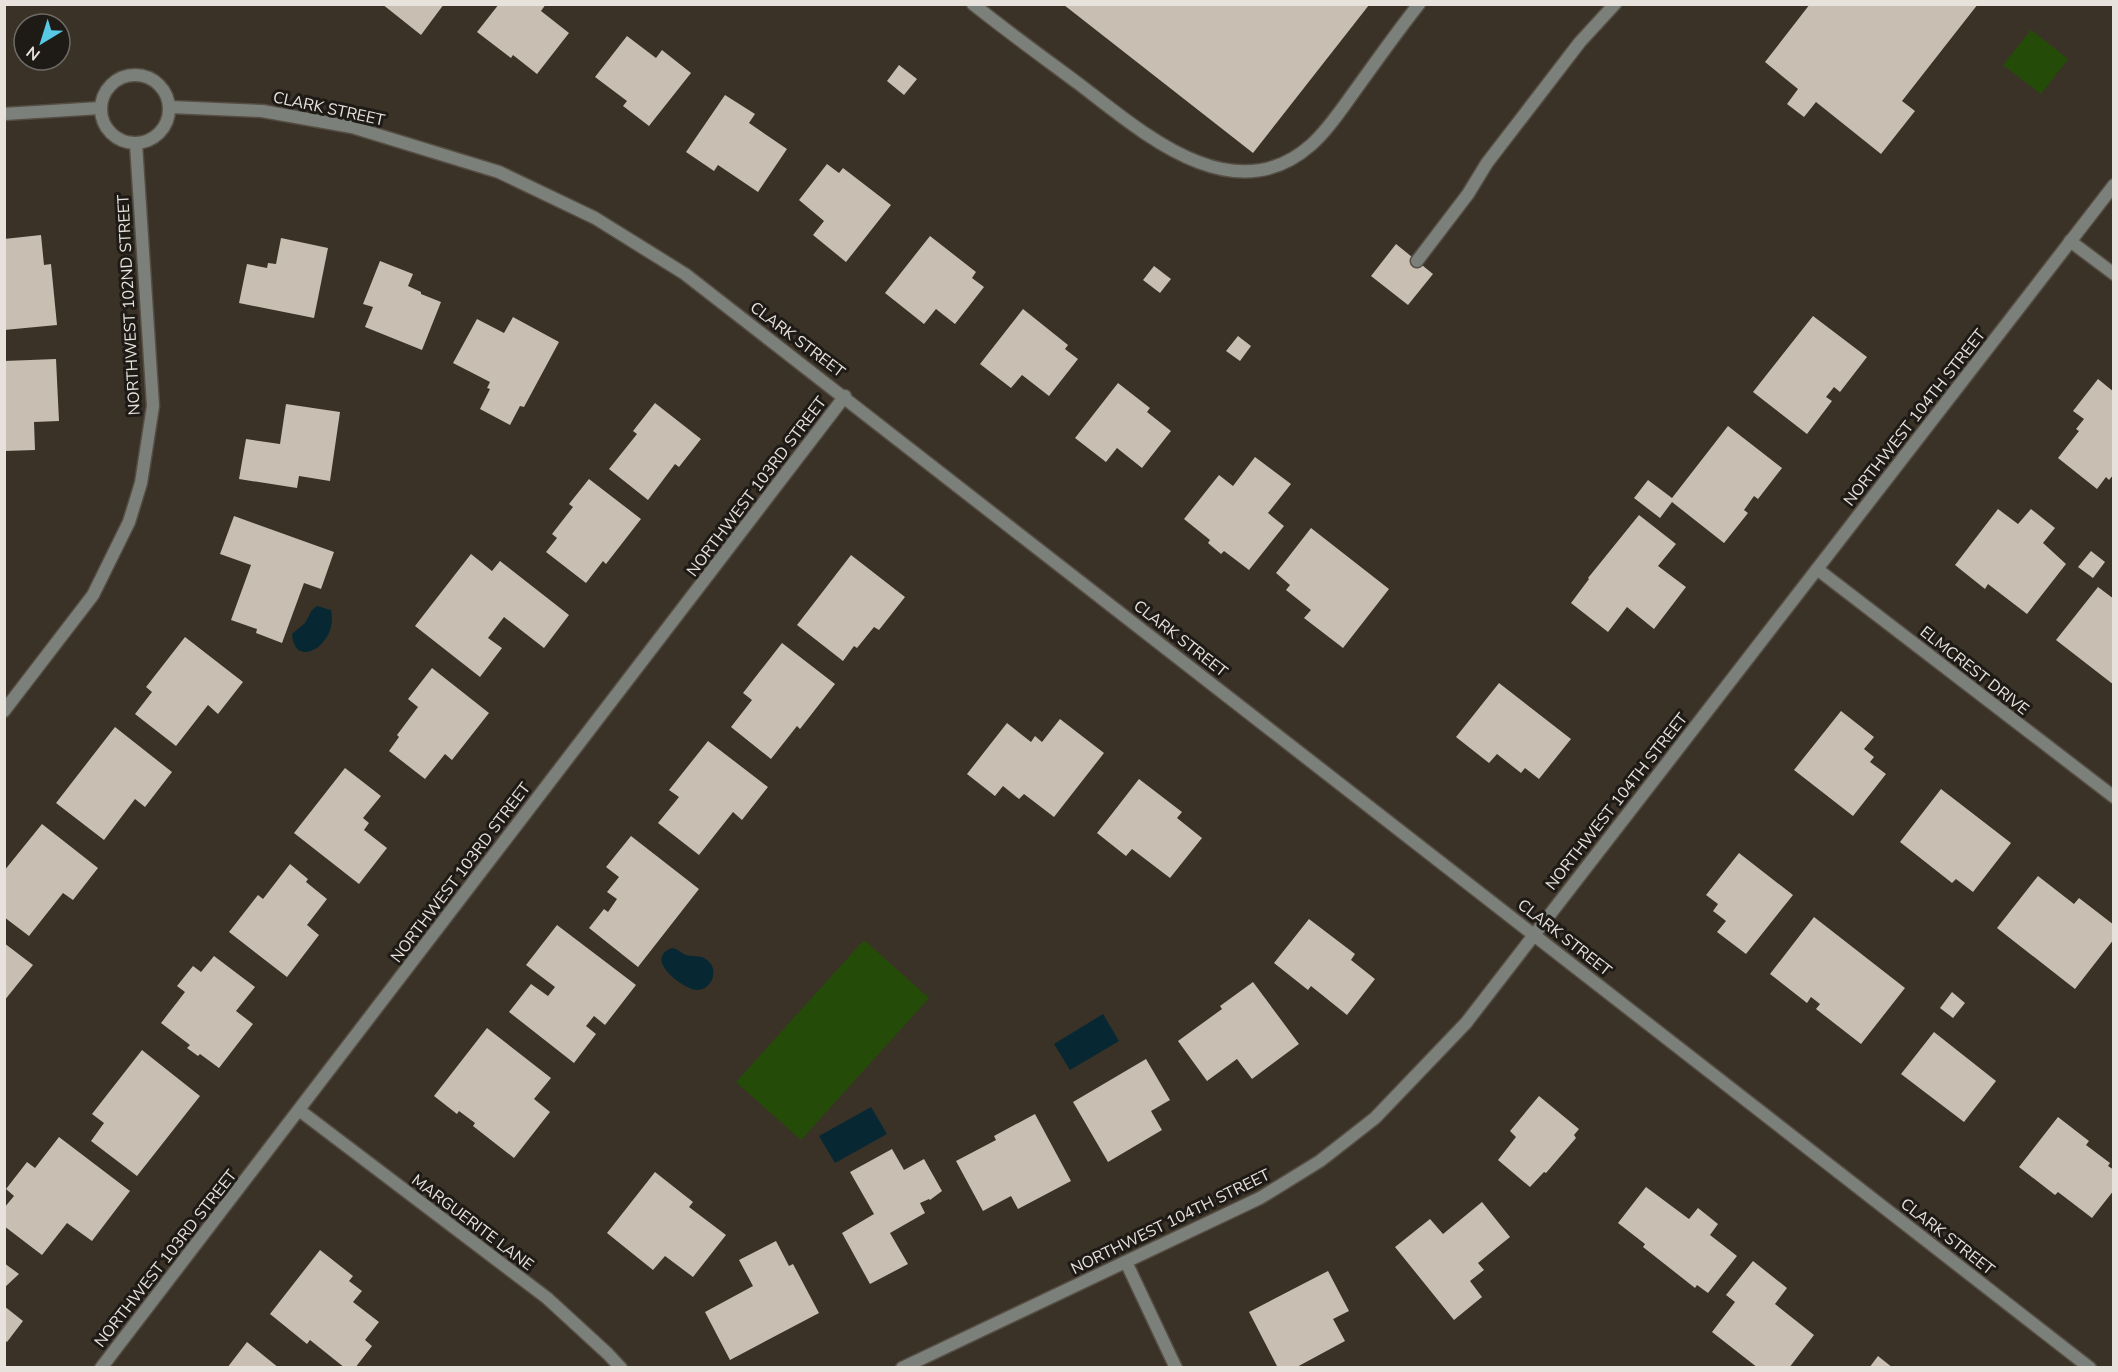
<svg xmlns="http://www.w3.org/2000/svg" width="2118" height="1372" font-family="'Nunito Sans',sans-serif">
<style>
.green{fill:#244c08}
.water{fill:#072833}
.building{fill:#c8beb1}
.lines{fill:none;stroke-linecap:round;stroke-linejoin:round}
.service-casing{stroke:#564e44;stroke-width:15}
.minor-casing{stroke:#564e44;stroke-width:15}
.service{stroke:#7c807a;stroke-width:12}
.minor{stroke:#7c807a;stroke-width:12}
.labels{text-anchor:middle;stroke-width:6;stroke-linejoin:round;paint-order:stroke}
.street-label{font-size:16px;fill:#e7e2db;stroke:#1e1a16}
</style>
<rect width="100%" height="100%" fill="#3a3227"/>
<!-- green -->
<g class="green">
<polygon points="2031,30 2068,59 2041,94 2003,65"/>
<polygon points="864,940 929,998 801,1140 736,1082"/>
</g>
<!-- water -->
<g class="water">
<path d="M 317,606 L 331,610 C 339,645 294,671 292,634 L 305,623 L 312,610 Z"/>
<path d="M 672,948 C 678,949 680,952 684,954 C 692,958 700,954 707,960 C 720,969 712,991 696,990 C 684,989 642,959 672,948 Z"/>
<polygon points="1103,1014 1119,1041 1070,1070 1054,1044"/>
<polygon points="871,1107 887,1134 835,1163 819,1136"/>
</g>
<!-- building -->
<g class="building">
<polygon points="382,4 444,4 421,35"/>
<polygon points="499,4 546,4 541,11 569,33 537,74 513,55 511,58 477,32"/>
<polygon points="1810,4 1978,4 1902,101 1915,111 1881,154 1816,102 1804,117 1787,104 1798,89 1765,62"/>
<polygon points="1064,5 1369,5 1253,153"/>
<polygon points="627,36 656,58 662,50 691,73 649,126 623,106 627,101 595,77"/>
<polygon points="899,65 917,79 904,95 887,81"/>
<polygon points="725,95 755,114 749,123 787,149 758,192 718,165 714,171 686,152"/>
<polygon points="827,164 839,173 843,168 891,205 846,262 813,235 824,221 799,200"/>
<polygon points="41,235 44,265 51,264 57,325 4,330 4,239"/>
<polygon points="930,236 976,272 972,278 984,287 955,324 936,309 924,324 885,293"/>
<polygon points="281,238 328,248 314,318 239,303 247,264 267,268 268,263 276,264"/>
<polygon points="1396,244 1433,274 1408,305 1371,276"/>
<polygon points="380,261 413,274 408,286 421,292 421,294 441,302 422,350 365,327 373,307 363,304"/>
<polygon points="1154,266 1171,279 1160,293 1143,280"/>
<polygon points="1023,309 1068,345 1065,349 1078,359 1049,396 1022,375 1011,388 980,364"/>
<polygon points="1813,316 1867,357 1840,392 1834,387 1826,397 1832,401 1807,434 1753,392"/>
<polygon points="513,317 559,342 524,407 520,406 510,425 480,409 490,389 487,388 490,382 453,363 477,319 504,333"/>
<polygon points="1238,336 1251,346 1240,361 1226,351"/>
<polygon points="56,359 59,421 34,422 35,450 4,451 4,361"/>
<polygon points="2098,379 2114,392 2114,474 2109,480 2106,477 2097,489 2058,458 2079,431 2076,429 2084,419 2073,411"/>
<polygon points="1118,383 1150,408 1147,412 1171,431 1142,468 1117,448 1106,462 1075,438"/>
<polygon points="655,403 701,439 679,467 675,464 648,500 609,469 637,434 633,431"/>
<polygon points="286,404 340,412 330,481 299,476 297,488 239,479 246,439 280,444"/>
<polygon points="1728,426 1782,468 1758,499 1754,496 1744,510 1748,513 1724,543 1672,502 1660,518 1634,498 1648,480 1672,498"/>
<polygon points="1255,457 1291,484 1268,513 1284,526 1249,570 1224,551 1221,554 1208,543 1210,540 1184,519 1219,475 1233,486"/>
<polygon points="589,479 641,519 606,564 603,561 586,583 546,552 557,538 552,534 573,507 569,504"/>
<polygon points="1998,509 2018,524 2031,509 2055,528 2043,543 2066,564 2027,614 1988,584 1985,589 1955,565"/>
<polygon points="1639,515 1676,544 1658,566 1686,587 1654,629 1627,607 1608,632 1571,603 1589,579 1588,578"/>
<polygon points="234,516 334,552 321,589 304,583 282,643 256,633 257,629 231,620 251,565 220,554"/>
<polygon points="1311,528 1389,589 1343,648 1304,618 1311,610 1286,590 1290,585 1276,573"/>
<polygon points="2091,551 2105,562 2093,578 2078,567"/>
<polygon points="471,554 492,571 500,561 569,615 544,648 504,617 488,638 502,648 480,677 415,626"/>
<polygon points="851,555 905,597 879,630 874,627 857,648 854,646 843,661 797,625"/>
<polygon points="2098,587 2114,599 2114,685 2056,640"/>
<polygon points="185,637 243,682 218,714 208,705 176,746 135,714 152,692 146,687"/>
<polygon points="782,643 835,684 800,729 797,726 771,759 731,727 752,700 743,693"/>
<polygon points="432,668 489,713 452,760 445,754 425,779 389,751 399,737 397,735 418,707 408,699"/>
<polygon points="1499,683 1571,739 1539,779 1525,768 1521,773 1497,754 1489,763 1456,737"/>
<polygon points="1841,711 1874,737 1864,749 1874,757 1870,762 1886,774 1853,816 1794,770"/>
<polygon points="1060,719 1104,753 1054,817 1024,794 1019,799 1003,786 995,796 967,774 1007,723 1031,742 1035,736 1042,742"/>
<polygon points="115,727 172,772 145,807 135,799 104,840 56,803"/>
<polygon points="708,741 768,787 742,820 733,812 699,855 658,823 679,797 669,790"/>
<polygon points="345,768 381,796 363,818 369,823 364,830 387,848 359,884 294,833"/>
<polygon points="1139,779 1182,812 1177,818 1202,838 1170,878 1132,849 1126,856 1097,833"/>
<polygon points="1941,789 2011,843 1973,892 1956,879 1952,883 1900,842"/>
<polygon points="42,824 98,868 73,900 63,893 29,936 4,917 4,871"/>
<polygon points="631,836 699,889 638,967 589,928 604,909 608,912 617,899 607,892 619,877 606,867"/>
<polygon points="1739,853 1793,895 1746,954 1717,932 1726,921 1713,911 1718,904 1706,895"/>
<polygon points="290,864 308,879 306,882 327,899 307,925 319,935 287,977 229,932 258,895 263,899"/>
<polygon points="2038,876 2074,904 2079,898 2114,925 2114,939 2075,989 1997,928"/>
<polygon points="1814,917 1905,988 1861,1044 1816,1009 1820,1004 1811,997 1807,1003 1770,974"/>
<polygon points="1309,919 1355,954 1351,960 1375,979 1347,1015 1311,986 1308,990 1274,963"/>
<polygon points="557,925 636,985 605,1025 594,1016 586,1026 596,1034 574,1063 509,1012 531,984 548,996 555,987 526,965"/>
<polygon points="4,943 33,965 4,1001"/>
<polygon points="214,956 255,987 236,1011 253,1024 219,1068 200,1054 198,1056 187,1048 190,1045 161,1023 185,992 177,986 193,966 201,972"/>
<polygon points="1253,982 1299,1044 1252,1079 1237,1059 1207,1081 1178,1041 1222,1009 1220,1006"/>
<polygon points="1952,992 1965,1003 1953,1018 1940,1008"/>
<polygon points="487,1028 551,1078 534,1099 550,1112 514,1158 473,1126 475,1123 459,1111 457,1114 434,1096"/>
<polygon points="1934,1032 1996,1081 1964,1122 1901,1074"/>
<polygon points="142,1050 200,1096 137,1176 91,1141 104,1123 92,1114"/>
<polygon points="1146,1059 1170,1100 1151,1111 1162,1130 1108,1162 1073,1102"/>
<polygon points="1539,1096 1579,1129 1574,1135 1576,1138 1546,1173 1544,1172 1530,1187 1498,1160 1516,1137 1510,1131"/>
<polygon points="1035,1114 1071,1181 1018,1209 1011,1196 983,1211 956,1161 996,1140 994,1136"/>
<polygon points="2058,1117 2089,1141 2086,1145 2110,1163 2108,1166 2114,1170 2114,1190 2092,1218 2058,1192 2055,1195 2019,1167"/>
<polygon points="59,1137 130,1191 92,1241 67,1223 42,1255 4,1226 4,1208 14,1196 6,1189 27,1162 35,1168"/>
<polygon points="892,1149 904,1170 924,1159 942,1191 930,1200 929,1199 920,1203 925,1213 890,1233 908,1264 870,1284 842,1233 874,1214 850,1172"/>
<polygon points="655,1172 693,1202 689,1207 726,1235 693,1277 665,1256 653,1270 607,1233"/>
<polygon points="1646,1187 1689,1219 1698,1208 1718,1224 1710,1235 1737,1256 1708,1293 1697,1285 1695,1288 1643,1247 1645,1244 1618,1223"/>
<polygon points="1482,1202 1510,1237 1478,1263 1484,1270 1470,1281 1482,1297 1454,1320 1395,1247 1430,1219 1443,1234"/>
<polygon points="776,1241 789,1266 793,1264 819,1313 730,1360 705,1312 753,1286 739,1260"/>
<polygon points="320,1250 353,1276 349,1281 362,1291 353,1302 379,1322 365,1340 372,1346 355,1368 345,1368 310,1340 307,1344 270,1314"/>
<polygon points="1753,1261 1787,1288 1775,1304 1814,1335 1789,1368 1758,1368 1712,1332 1735,1302 1726,1295"/>
<polygon points="4,1263 19,1274 4,1288"/>
<polygon points="1328,1271 1349,1311 1333,1319 1345,1341 1295,1368 1278,1368 1249,1312"/>
<polygon points="4,1306 23,1321 7,1342 4,1340"/>
<polygon points="247,1342 279,1368 227,1368"/>
<polygon points="1878,1356 1893,1368 1869,1368"/>
</g>
<g class="lines">
<defs>
<g id="service">
<path d="M 973,4 C 1008,32 1044,58 1079,84 C 1142,132 1233,214 1311,145 C 1327,131 1341,110 1354,92 C 1375,63 1396,33 1419,4"/>
<polyline points="1417,261 1468,194 1487,163 1580,42 1615,4"/>
</g>
<g id="minor">
<circle cx="135" cy="109" r="34"/>
<polyline points="170,107 262,111 352,127 499,172 595,218 685,274 2090,1368"/>
<polyline points="4,114 100,108"/>
<polyline points="2070,241 2114,274"/>
<polyline points="1817,569 2114,797"/>
<polyline points="4,711 93,595 129,522 141,483 153,406 136,144"/>
<polyline points="299,1110 547,1298 608,1354 621,1368"/>
<polyline points="1126,1262 1176,1368"/>
<polyline points="101,1368 845,396"/>
<polyline points="902,1368 1260,1198 1320,1161 1375,1118 1466,1023 2114,185"/>
</g>
</defs>
<!-- service casing -->
<use href="#service" class="service-casing"/>
<!-- minor casing -->
<use href="#minor" class="minor-casing"/>
<!-- service -->
<use href="#service" class="service"/>
<!-- minor -->
<use href="#minor" class="minor"/>
</g>
<g class="labels">
<!-- street labels -->
<g class="street-label">
<text transform="translate(329 108) rotate(12)" y="6">CLARK STREET</text>
<text transform="translate(128 305) rotate(-93)" y="6">NORTHWEST 102ND STREET</text>
<text transform="translate(798 339) rotate(37)" y="6">CLARK STREET</text>
<text transform="translate(1914 417) rotate(-52)" y="6">NORTHWEST 104TH STREET</text>
<text transform="translate(756 486) rotate(-53)" y="6">NORTHWEST 103RD STREET</text>
<text transform="translate(1181 638) rotate(38)" y="6">CLARK STREET</text>
<text transform="translate(1975 670) rotate(38)" y="6">ELMCREST DRIVE</text>
<text transform="translate(1616 801) rotate(-52)" y="6">NORTHWEST 104TH STREET</text>
<text transform="translate(460 872) rotate(-53)" y="6">NORTHWEST 103RD STREET</text>
<text transform="translate(1565 937) rotate(38)" y="6">CLARK STREET</text>
<text transform="translate(1170 1221) rotate(-26)" y="6">NORTHWEST 104TH STREET</text>
<text transform="translate(473 1222) rotate(37)" y="6">MARGUERITE LANE</text>
<text transform="translate(1948 1236) rotate(38)" y="6">CLARK STREET</text>
<text transform="translate(165 1258) rotate(-52)" y="6">NORTHWEST 103RD STREET</text>
</g>
</g>
<!-- border -->
<rect width="2118" height="1372" fill="none" stroke="#e7e2db" stroke-width="12"/>
<!-- north arrow -->
<g transform="translate(42 42) rotate(218)"><circle r="28" fill="#1e1a16" stroke="#6e6a65" stroke-width="1.5"/>
<path d="M0-4.5L10 22L0 15L-10 22Z" fill="#58c9e4"/>
<text y="-9" font-size="16" font-weight="bold" text-anchor="middle" fill="#e7e2db">N</text>
</g>
</svg>
